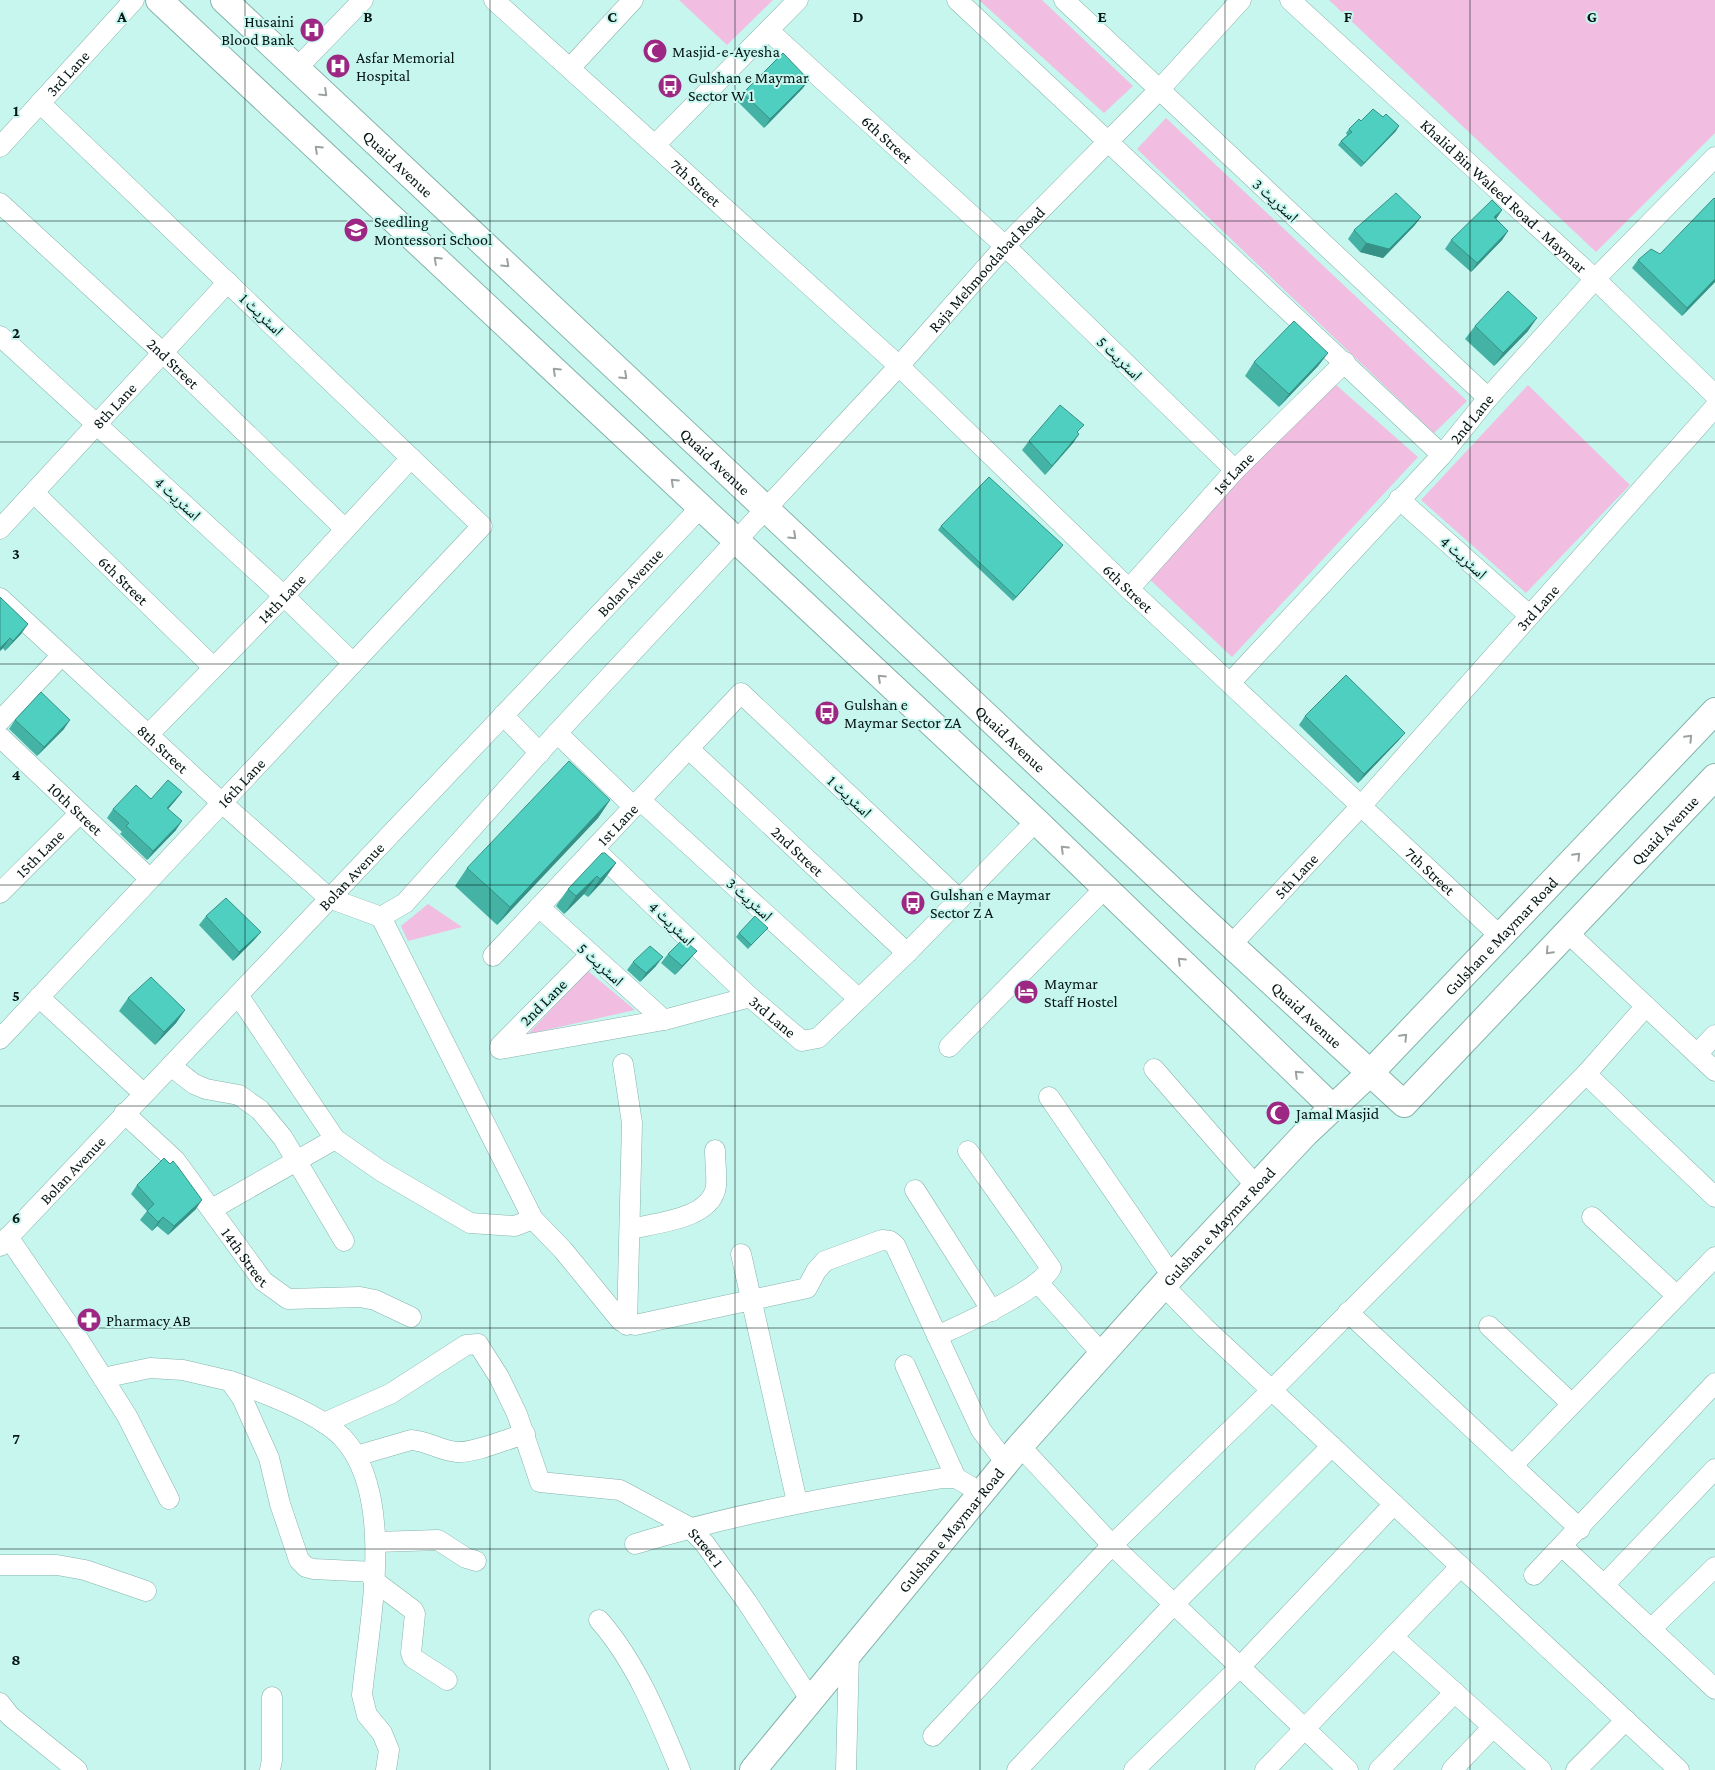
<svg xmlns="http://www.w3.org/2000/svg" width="1715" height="1770" font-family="'Crimson Pro','Noto Naskh Arabic',serif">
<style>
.green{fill:#f1bde1}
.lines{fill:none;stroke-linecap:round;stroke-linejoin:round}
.minor-casing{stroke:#86b3ac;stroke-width:21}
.major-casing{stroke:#86b3ac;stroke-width:28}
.minor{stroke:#fff;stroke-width:20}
.major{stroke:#fff;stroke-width:26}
.wall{fill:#44b2a5}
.shaded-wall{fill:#379186}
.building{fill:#4fcfc0;stroke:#379186}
.oneway{stroke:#9ba2a1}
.grid{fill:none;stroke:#051614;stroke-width:1;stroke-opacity:0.55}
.labels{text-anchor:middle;stroke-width:4;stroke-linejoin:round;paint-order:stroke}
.poi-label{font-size:16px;fill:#051614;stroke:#c7f6ef;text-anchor:start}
.street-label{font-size:16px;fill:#051614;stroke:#c7f6ef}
.grid-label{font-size:16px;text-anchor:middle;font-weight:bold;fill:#051614;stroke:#c7f6ef;stroke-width:4;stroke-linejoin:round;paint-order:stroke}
</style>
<rect width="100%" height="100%" fill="#c7f6ef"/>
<!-- green -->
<g class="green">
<polygon points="679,0 773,0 727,45"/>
<polygon points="979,0 1042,0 1133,86 1104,113"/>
<polygon points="1329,0 1715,0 1715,133 1596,252"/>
<polygon points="1166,118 1467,401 1434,433 1137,149"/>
<polygon points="1335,384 1418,457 1232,657 1144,574"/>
<polygon points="1528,385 1630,485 1526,593 1421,500"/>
<polygon points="428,904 462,927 408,941 401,926"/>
<polygon points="588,971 635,1010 528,1034"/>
</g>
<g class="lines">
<defs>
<g id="minor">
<path id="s1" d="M 494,0 L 899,366 L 1129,589 L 1500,936"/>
<polyline points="957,0 1442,455"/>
<polyline points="1064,0 1488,398"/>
<path id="s2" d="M 1290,0 L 1595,279 L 1715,395"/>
<path id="s3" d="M 769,31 L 1005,246 L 1235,470"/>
<polyline points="297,68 363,0"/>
<polyline points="570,68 633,0"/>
<polyline points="655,145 798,0"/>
<path id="s4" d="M 0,147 L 134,0"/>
<path id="s5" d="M 0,203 L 163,353 L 344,528"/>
<polyline points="0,336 284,596 353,663"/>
<path id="s6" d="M 34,493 L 213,667"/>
<polyline points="1399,499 1529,615"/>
<path id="s7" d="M 0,529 L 228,282"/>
<path id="s8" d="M 1129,589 L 1235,470 L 1345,362"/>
<path id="s9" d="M 0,598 L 222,803 L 329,898 L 381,917 L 533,1219 L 563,1250 L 621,1321 L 635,1325 L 807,1288 L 816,1271 L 825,1261 L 882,1240 L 890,1241 L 895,1245 L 981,1430 L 1006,1463"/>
<path id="s10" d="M 1230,683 L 1442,455 L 1488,398 L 1595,279 L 1715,157"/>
<polyline points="503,715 540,753"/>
<polyline points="0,721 62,655"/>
<polyline points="557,733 634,807"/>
<path id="s11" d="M 148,735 L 284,596 L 411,458"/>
<path id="s12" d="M 0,737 L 150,879"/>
<path id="s13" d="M 689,749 L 907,953"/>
<polyline points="640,800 859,999"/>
<polyline points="594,849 750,997"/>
<path id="s14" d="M 0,893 L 80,813"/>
<polyline points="539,907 664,1020"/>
<path id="s15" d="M 381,917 L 405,903 L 557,733 L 899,366 L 1005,246 L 1159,90 L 1241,0"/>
<polyline points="1567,932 1715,1071"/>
<path id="s16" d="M 1231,945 L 1361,806 L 1715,407"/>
<path id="s17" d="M 591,954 L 500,1046 L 500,1049 L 664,1020 L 750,997 L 802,1041 L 818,1038 L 907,953 L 1036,821"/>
<path id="s18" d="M 493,956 L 741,693 L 959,899"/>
<polyline points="238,995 335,1139 381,1171 470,1223 515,1226 533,1219"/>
<polyline points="39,997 144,1094"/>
<path id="s19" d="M 0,1039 L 482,526 L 40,103"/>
<polyline points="949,1047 1105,888"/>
<polyline points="1697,1054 1715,1035"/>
<polyline points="623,1064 632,1123 627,1325"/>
<polyline points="171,1066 194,1084 206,1089 239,1095 260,1110 283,1138 344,1241"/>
<polyline points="1154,1069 1256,1186"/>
<polyline points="1586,1074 1715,1197"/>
<polyline points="1049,1097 1172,1276"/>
<path id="s20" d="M 124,1113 L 175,1160 L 263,1281 L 288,1299 L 360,1297 L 375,1300 L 411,1317"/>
<polyline points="915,1190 992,1311"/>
<polyline points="212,1209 335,1139"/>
<polyline points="1592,1217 1677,1296"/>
<path d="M 630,1229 C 656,1223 712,1219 716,1186 C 717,1174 715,1162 715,1150"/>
<polyline points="8,1237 77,1337 127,1416 169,1499"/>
<path id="s21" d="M 0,1246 L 701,507"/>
<polyline points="741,1254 797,1502"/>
<polyline points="1037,1284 1041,1286 1103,1355"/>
<polyline points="1163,1285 1205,1328 1679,1770"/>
<polyline points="1348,1312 1580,1529"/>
<polyline points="1489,1326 1572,1404"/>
<path d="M 937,1336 C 963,1324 1039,1291 1051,1268 L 968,1151"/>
<polyline points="905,1365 956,1478"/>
<polyline points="103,1378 150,1368 183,1370 230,1381 242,1398 269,1458 280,1504 299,1560 306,1567 314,1569 374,1572"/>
<path d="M 230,1381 C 262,1392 318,1413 342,1437 C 397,1495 369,1623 362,1695 L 367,1715 L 382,1733 L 389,1750 L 386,1770"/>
<path id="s22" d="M 324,1423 L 390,1394 L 466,1345 L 478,1344 L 499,1377 L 517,1414 L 540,1482 L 620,1490 L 689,1527 L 705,1544 L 747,1602 L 810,1699"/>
<polyline points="1020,1446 1112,1545 1348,1770"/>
<path d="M 356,1456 L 411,1440 C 428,1441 441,1451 457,1452 C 476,1453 506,1439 525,1434"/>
<polyline points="1513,1465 1715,1257"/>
<polyline points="376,1542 438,1540 466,1558 476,1561"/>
<path d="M 635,1544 C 737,1513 839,1495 943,1478 L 956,1478 L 982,1493"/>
<polyline points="1562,1546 1715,1689"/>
<polyline points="0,1565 57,1565 85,1570 146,1591"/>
<polyline points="1534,1575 1715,1383"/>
<polyline points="373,1580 413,1610 415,1614 411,1653 413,1658 447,1680"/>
<polyline points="1604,1585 1715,1469"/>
<path d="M 599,1620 C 636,1662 659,1719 680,1770"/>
<polyline points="1651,1629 1715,1567"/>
<polyline points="1393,1637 1541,1770"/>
<polyline points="0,1703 10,1716 77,1770"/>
<polyline points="933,1736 1112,1545 1272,1390 1586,1074 1646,1006"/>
<polyline points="270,1770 272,1760 272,1697"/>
<polyline points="846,1770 849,1653"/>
<polyline points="1017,1770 1174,1604 1332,1446"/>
<polyline points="1134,1770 1240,1667 1394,1504"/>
<polyline points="1265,1770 1461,1566"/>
<polyline points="1379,1770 1455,1692"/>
<polyline points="1452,1770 1493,1727"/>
<polyline points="1576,1770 1626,1720"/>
</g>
<g id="major">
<polyline points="159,0 1036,821 1333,1108"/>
<path id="s23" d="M 224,0 L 1204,920 L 1404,1104 L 1715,777"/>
<path id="s24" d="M 753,1770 L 1020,1446 L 1172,1276 L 1305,1134 L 1371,1072 L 1715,711"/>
</g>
</defs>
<!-- minor casing -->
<use href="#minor" class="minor-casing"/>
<!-- major casing -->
<use href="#major" class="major-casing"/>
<!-- minor -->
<use href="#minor" class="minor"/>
<!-- major -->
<use href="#major" class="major"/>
</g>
<!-- wall -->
<g class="wall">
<polygon points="803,88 764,128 737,101 743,93"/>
<polygon points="1361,121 1396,131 1361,167 1338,145 1341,141 1347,135 1346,133 1349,129"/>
<polygon points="1502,210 1496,219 1508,231 1502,240 1471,272 1445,249 1451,240"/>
<polygon points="1421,217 1414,226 1383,258 1360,252 1348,239 1354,230"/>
<polygon points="1660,254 1715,282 1682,316 1632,268 1638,260"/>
<polygon points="1475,326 1528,331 1494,366 1465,339"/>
<polygon points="1328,353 1318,366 1279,407 1245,376 1254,362"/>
<polygon points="1079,434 1073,443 1045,475 1022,450 1029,441"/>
<polygon points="941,526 1063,545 1060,549 1013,601 938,530"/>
<polygon points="0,597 28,624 21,634 5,651 3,648 0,651"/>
<polygon points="1305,716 1405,733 1398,741 1358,783 1299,725"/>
<polygon points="15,720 64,729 37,756 9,729"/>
<polygon points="182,792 175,801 168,809 176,830 147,860 120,834 122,832 107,818 113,809 151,799"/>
<polygon points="610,800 598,818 497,925 455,886 467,868"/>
<polygon points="616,863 603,881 588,897 584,894 564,914 556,906 568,889"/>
<polygon points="206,916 261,932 254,940 233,961 199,925"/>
<polygon points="768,928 764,932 748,949 736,937 739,933"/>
<polygon points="668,954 690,959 675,975 661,963"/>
<polygon points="633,962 656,966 640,982 627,970"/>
<polygon points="128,998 185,1010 176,1023 155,1045 119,1011"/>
<polygon points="137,1185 196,1209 168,1235 157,1226 152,1231 140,1220 147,1211 131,1194"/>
</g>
<!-- shaded-wall -->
<g class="shaded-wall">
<polygon points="809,80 803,88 764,128 770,119"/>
<polygon points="1399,126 1396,131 1361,167 1364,163"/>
<polygon points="1502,210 1496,219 1494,217"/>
<polygon points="1421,217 1414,226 1383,258 1360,252 1366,243"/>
<polygon points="1508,231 1502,240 1471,272 1477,263"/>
<polygon points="1715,279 1715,282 1682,316 1687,308"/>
<polygon points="1537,318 1528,331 1494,366 1503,353"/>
<polygon points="1328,353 1318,366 1279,407 1289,394"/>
<polygon points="1079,434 1073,443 1045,475 1052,466"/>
<polygon points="1063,545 1060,549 1013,601 1016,597"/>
<polygon points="28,624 21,634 5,651 13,641"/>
<polygon points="10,638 3,648 0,651 0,648"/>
<polygon points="70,720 64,729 37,756 44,747"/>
<polygon points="1405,733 1398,741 1358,783 1364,774"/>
<polygon points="182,792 175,801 161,817 167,808"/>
<polygon points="610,800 598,818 497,925 510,907"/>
<polygon points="182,821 176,830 147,860 153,851"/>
<polygon points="616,863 603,881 588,897 600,879"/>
<polygon points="597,876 584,894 564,914 576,896"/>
<polygon points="261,932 254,940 233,961 239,952"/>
<polygon points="697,951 690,959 675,975 682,966"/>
<polygon points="663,957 656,966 640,982 646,973"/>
<polygon points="185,1010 176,1023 155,1045 164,1032"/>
<polygon points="202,1200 196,1209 168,1235 174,1226"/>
<polygon points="163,1217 157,1226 152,1231 158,1222"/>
</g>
<!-- building -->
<g class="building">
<polygon points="783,53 809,80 770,119 743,93"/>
<polygon points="1373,109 1383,117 1386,114 1399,126 1364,163 1341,141 1352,132 1349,129 1359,119 1361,121"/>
<polygon points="1396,193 1421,217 1389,249 1366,243 1354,230"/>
<polygon points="1714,198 1715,199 1715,279 1687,308 1638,260 1651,249 1660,254"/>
<polygon points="1492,200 1502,210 1494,217 1508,231 1477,263 1451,240"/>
<polygon points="1508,291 1537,318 1503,353 1475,326"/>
<polygon points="1294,321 1328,353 1289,394 1254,362"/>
<polygon points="1060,405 1084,425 1077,432 1079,434 1052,466 1029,441"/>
<polygon points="989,477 1063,545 1016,597 941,526"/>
<polygon points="0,597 28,624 13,641 10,638 0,648"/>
<polygon points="1346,675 1405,733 1364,774 1305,716"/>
<polygon points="41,692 70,720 44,747 15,720"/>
<polygon points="569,761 610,800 510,907 467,868"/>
<polygon points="168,780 182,792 167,808 182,821 153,851 126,826 129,823 113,809 136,785 151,799"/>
<polygon points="602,853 605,853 616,863 600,879 597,876 576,896 568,889"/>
<polygon points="226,898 261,932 239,952 206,916"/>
<polygon points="755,916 768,928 751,945 739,933"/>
<polygon points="683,939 697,951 682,966 668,954"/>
<polygon points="650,946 663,957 646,973 633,962"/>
<polygon points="151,977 185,1010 164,1032 128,998"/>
<polygon points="164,1158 170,1164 173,1161 178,1167 202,1200 174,1226 163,1217 158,1222 147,1211 154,1204 137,1185"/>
</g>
<!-- one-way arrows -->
<defs><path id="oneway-chevron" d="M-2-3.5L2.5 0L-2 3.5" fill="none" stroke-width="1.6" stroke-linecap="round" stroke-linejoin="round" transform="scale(1.25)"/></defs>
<g class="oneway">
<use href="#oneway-chevron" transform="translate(324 93) rotate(43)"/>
<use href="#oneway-chevron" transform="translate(318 149) rotate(-137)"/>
<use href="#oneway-chevron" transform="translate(437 260) rotate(-137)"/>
<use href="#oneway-chevron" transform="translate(506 264) rotate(43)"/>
<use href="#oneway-chevron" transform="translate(556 371) rotate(-137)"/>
<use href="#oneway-chevron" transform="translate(624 376) rotate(43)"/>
<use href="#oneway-chevron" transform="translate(674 482) rotate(-137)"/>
<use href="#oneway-chevron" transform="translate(793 536) rotate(43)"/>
<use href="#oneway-chevron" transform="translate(881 678) rotate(-137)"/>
<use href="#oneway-chevron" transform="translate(1689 738) rotate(-46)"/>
<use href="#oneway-chevron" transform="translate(1064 849) rotate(-136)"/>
<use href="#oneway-chevron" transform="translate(1577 856) rotate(-46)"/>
<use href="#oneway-chevron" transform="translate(1549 951) rotate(133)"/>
<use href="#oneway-chevron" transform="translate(1181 961) rotate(-136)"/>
<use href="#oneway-chevron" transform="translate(1404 1037) rotate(-46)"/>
<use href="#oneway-chevron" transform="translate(1298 1074) rotate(-136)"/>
</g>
<!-- grid -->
<path class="grid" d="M 245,0 L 245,1770M 490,0 L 490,1770M 735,0 L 735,1770M 980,0 L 980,1770M 1225,0 L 1225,1770M 1470,0 L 1470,1770M 0,221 L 1715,221M 0,442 L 1715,442M 0,664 L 1715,664M 0,885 L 1715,885M 0,1106 L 1715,1106M 0,1328 L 1715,1328M 0,1549 L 1715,1549"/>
<!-- icons -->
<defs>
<symbol id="hospital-disc" viewBox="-11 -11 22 22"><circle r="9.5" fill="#9d2884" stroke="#c7f6ef"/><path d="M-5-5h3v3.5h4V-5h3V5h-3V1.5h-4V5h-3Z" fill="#fff"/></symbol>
<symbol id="mosque-disc" viewBox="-11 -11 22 22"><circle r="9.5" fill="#9d2884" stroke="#c7f6ef"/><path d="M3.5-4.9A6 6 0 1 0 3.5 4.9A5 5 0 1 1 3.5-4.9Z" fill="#fff"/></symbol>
<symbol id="bus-disc" viewBox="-11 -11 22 22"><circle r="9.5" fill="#9d2884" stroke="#c7f6ef"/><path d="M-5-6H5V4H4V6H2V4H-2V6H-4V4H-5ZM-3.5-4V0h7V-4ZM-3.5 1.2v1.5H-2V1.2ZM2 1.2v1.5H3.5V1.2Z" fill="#fff"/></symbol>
<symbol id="school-disc" viewBox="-11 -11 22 22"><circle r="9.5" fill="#9d2884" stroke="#c7f6ef"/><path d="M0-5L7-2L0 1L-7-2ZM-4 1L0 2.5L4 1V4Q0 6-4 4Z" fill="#fff"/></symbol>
<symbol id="hotel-disc" viewBox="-11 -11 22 22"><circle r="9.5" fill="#9d2884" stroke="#c7f6ef"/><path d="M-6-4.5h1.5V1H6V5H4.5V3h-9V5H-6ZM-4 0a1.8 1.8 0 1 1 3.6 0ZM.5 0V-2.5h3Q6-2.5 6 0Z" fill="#fff"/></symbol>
<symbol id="pharmacy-disc" viewBox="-11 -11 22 22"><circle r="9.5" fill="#9d2884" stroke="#c7f6ef"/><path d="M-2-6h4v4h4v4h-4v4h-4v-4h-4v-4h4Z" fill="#fff"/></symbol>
</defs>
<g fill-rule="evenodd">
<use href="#hospital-disc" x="298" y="16" width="28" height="28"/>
<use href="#mosque-disc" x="641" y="37" width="28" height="28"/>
<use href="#hospital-disc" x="324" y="52" width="28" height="28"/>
<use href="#bus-disc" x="656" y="72" width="28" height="28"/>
<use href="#school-disc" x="342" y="216" width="28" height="28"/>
<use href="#bus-disc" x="813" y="699" width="28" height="28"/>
<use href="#bus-disc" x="899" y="889" width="28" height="28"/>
<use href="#hotel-disc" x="1012" y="978" width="28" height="28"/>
<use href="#mosque-disc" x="1264" y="1099" width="28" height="28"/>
<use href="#pharmacy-disc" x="75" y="1306" width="28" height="28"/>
</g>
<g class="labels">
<!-- poi labels -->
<g class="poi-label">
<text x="294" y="27" text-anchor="end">Husaini<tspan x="294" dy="18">Blood Bank</tspan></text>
<text x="672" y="57">Masjid-e-Ayesha</text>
<text x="356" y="63">Asfar Memorial<tspan x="356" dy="18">Hospital</tspan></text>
<text x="688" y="83">Gulshan e Maymar<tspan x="688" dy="18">Sector W 1</tspan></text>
<text x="374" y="227">Seedling<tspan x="374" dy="18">Montessori School</tspan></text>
<text x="844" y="710">Gulshan e<tspan x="844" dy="18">Maymar Sector ZA</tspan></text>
<text x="930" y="900">Gulshan e Maymar<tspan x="930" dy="18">Sector Z A</tspan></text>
<text x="1044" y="989">Maymar<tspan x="1044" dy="18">Staff Hostel</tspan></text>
<text x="1296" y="1119">Jamal Masjid</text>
<text x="106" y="1326">Pharmacy AB</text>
</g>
<!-- street labels -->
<g class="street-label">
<text dy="6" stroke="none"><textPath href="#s4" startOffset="100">3rd Lane</textPath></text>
<text dy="6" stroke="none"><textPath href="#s3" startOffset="160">6th Street</textPath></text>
<text dy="6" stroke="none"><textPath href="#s23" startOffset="239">Quaid Avenue</textPath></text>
<text dy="6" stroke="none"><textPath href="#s1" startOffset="272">7th Street</textPath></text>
<text dy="6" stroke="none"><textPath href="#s2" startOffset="290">Khalid Bin Waleed Road - Maymar</textPath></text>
<text transform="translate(1276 200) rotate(43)" y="6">اسٹریٹ 3</text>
<text dy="6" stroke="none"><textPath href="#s15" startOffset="888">Raja Mehmoodabad Road</textPath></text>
<text transform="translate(262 314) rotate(44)" y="6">اسٹریٹ 1</text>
<text transform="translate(1120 358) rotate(44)" y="6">اسٹریٹ 5</text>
<text dy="6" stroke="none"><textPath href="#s5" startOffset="236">2nd Street</textPath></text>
<text dy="6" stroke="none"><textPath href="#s7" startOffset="168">8th Lane</textPath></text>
<text dy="6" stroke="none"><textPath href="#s10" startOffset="358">2nd Lane</textPath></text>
<text dy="6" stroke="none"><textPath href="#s23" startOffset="674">Quaid Avenue</textPath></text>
<text dy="6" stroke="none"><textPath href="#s8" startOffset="156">1st Lane</textPath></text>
<text transform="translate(178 498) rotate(43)" y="6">اسٹریٹ 4</text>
<text transform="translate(1464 557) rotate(42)" y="6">اسٹریٹ 4</text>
<text dy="6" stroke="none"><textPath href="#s6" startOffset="125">6th Street</textPath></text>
<text dy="6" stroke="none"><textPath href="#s21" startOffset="915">Bolan Avenue</textPath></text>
<text dy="6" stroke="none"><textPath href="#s1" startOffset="865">6th Street</textPath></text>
<text dy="6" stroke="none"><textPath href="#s11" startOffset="191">14th Lane</textPath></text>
<text dy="6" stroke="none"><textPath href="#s16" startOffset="456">3rd Lane</textPath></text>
<text dy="6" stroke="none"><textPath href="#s23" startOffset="1079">Quaid Avenue</textPath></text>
<text dy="6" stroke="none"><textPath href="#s9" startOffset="222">8th Street</textPath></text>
<text dy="6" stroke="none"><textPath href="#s19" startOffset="352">16th Lane</textPath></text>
<text transform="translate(850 796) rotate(43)" y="6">اسٹریٹ 1</text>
<text dy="6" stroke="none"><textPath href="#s12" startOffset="104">10th Street</textPath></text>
<text dy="6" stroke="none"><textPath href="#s18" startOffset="181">1st Lane</textPath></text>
<text dy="6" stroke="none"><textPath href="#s23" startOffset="1994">Quaid Avenue</textPath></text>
<text dy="6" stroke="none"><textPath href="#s13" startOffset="149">2nd Street</textPath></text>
<text dy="6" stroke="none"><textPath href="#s14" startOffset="56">15th Lane</textPath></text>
<text dy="6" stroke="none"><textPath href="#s1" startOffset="1279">7th Street</textPath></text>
<text dy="6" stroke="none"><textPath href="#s21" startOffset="510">Bolan Avenue</textPath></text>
<text dy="6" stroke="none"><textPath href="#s16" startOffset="95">5th Lane</textPath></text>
<text transform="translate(750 899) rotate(42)" y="6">اسٹریٹ 3</text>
<text transform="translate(672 923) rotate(44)" y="6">اسٹریٹ 4</text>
<text dy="6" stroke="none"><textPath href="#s24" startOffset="1121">Gulshan e Maymar Road</textPath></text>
<text transform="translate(601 964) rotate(42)" y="6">اسٹریٹ 5</text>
<text transform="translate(543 1002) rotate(-45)" y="6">2nd Lane</text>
<text dy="6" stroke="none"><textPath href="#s23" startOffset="1484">Quaid Avenue</textPath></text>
<text dy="6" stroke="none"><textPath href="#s17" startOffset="418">3rd Lane</textPath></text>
<text dy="6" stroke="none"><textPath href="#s21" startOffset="105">Bolan Avenue</textPath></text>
<text dy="6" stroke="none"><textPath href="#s24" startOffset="716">Gulshan e Maymar Road</textPath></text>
<text dy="6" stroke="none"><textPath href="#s20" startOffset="189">14th Street</textPath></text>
<text dy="6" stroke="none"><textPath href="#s24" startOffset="311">Gulshan e Maymar Road</textPath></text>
<text dy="6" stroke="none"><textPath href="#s22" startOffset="512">Street 1</textPath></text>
</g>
</g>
<g class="grid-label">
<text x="122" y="22">A</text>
<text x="368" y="22">B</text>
<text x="612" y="22">C</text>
<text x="858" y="22">D</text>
<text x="1102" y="22">E</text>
<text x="1348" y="22">F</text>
<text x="1592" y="22">G</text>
<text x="16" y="116">1</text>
<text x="16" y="338">2</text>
<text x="16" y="559">3</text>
<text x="16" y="780">4</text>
<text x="16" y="1001">5</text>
<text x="16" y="1223">6</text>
<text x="16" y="1444">7</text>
<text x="16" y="1665">8</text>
</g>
</svg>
